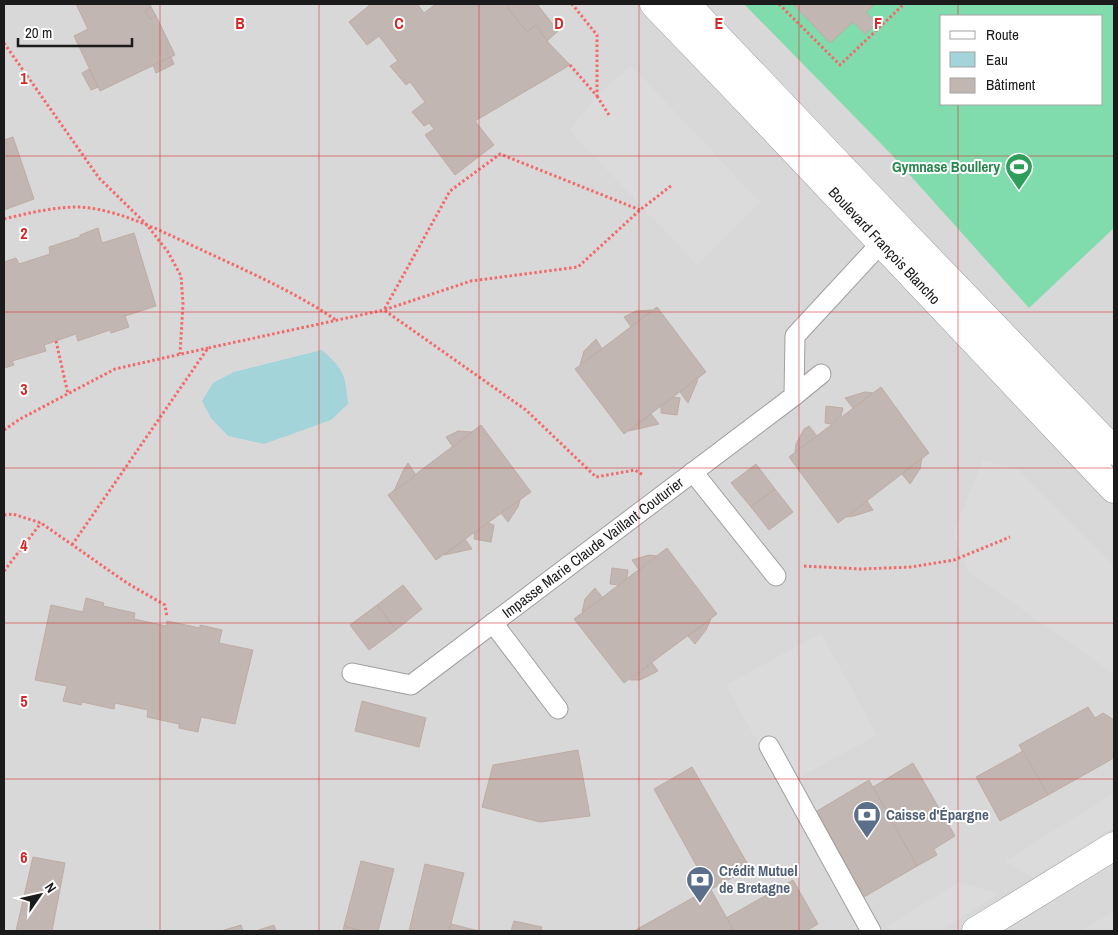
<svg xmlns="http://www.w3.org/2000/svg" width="1118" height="935" font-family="'Archivo Narrow',sans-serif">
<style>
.residential{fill:#d9d8d8;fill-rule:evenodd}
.pitch{fill:#80dbad;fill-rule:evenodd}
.parking{fill:#dbdbdb}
.water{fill:#a2d4da}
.building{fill:#c1b6b1;stroke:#beaca4}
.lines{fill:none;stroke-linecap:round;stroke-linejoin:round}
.service-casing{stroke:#9f9f9f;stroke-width:21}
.tertiary-casing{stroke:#9f9f9f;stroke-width:29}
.path{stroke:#f6696b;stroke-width:3;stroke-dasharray:2.5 2.5;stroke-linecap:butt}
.service{stroke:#fff;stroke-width:19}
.tertiary{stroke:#fff;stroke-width:28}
.grid{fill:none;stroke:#d62828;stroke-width:1;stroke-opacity:0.55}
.labels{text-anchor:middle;stroke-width:4;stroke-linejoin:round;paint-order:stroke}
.leisure-label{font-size:15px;font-weight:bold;fill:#27864d;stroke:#fff;text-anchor:end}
.street-label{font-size:15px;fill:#1b1b1b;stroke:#fff}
.service-label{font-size:15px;font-weight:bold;fill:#4e5e75;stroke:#fff;text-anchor:start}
.grid-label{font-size:16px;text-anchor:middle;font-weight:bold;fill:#d62828;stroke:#fff;stroke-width:4;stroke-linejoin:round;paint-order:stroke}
</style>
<rect width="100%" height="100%" fill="#ede7e1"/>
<!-- residential -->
<path class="residential" d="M 4,4 L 1114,4 L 1114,931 L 4,931 ZM 942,16 L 1102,16 L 1102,104 L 942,104 Z"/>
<!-- pitch -->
<path class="pitch" d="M 744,4 L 1114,4 L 1114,228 L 1029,308 L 891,154 ZM 942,16 L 1102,16 L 1102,104 L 942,104 Z"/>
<!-- parking -->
<g class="parking">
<polygon points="631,65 760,202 697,265 569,130 597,96"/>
<polygon points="983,460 1018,470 1114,566 1114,674 969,572 953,534"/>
<polygon points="821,633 877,735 782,787 726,685"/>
<polygon points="1114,793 1114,827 1049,867 1032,877 1005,861"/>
<polygon points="959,882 999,894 939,931 898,931 886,927"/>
<polygon points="1114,911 1114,931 1082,931"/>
</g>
<!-- water -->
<path class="water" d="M 322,350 C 345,371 345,374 348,404 L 331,420 L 264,444 L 228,436 L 211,418 L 202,401 L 213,383 L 234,372 Z"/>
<!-- building -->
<g class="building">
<polygon points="76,4 150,4 151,7 145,10 150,19 156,16 175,55 100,91 74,36 88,29"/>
<polygon points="371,4 420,4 418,5 424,13 436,4 505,4 527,32 536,25 547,41 570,65 475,121 494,145 455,175 425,135 434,129 429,123 424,126 412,112 425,102 410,82 406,85 390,66 398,61 379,36 367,45 349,22"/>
<polygon points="505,4 537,4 558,31 547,41 536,25 527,32"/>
<polygon points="793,4 875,4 866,12 876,24 865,34 853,22 830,43"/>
<polygon points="151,7 156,16 150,19 145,10"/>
<polygon points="171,57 174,64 156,73 153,65"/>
<polygon points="89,69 98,87 91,90 82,73"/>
<polygon points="13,137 34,199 4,210 4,140"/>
<polygon points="98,228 102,243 134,233 156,306 125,316 129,327 111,333 110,330 78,341 76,334 44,345 46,351 12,361 14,365 4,368 4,262 16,258 19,264 50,254 49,247 80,237 80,235"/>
<polygon points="657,307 706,372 624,434 575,369"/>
<polygon points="652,310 631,327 624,317 636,311"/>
<polygon points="596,339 602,349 580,365 584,351"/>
<polygon points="698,377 697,382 688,403 680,392"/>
<polygon points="881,387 929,453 838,523 789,457"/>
<polygon points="865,392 873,393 853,408 845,398"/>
<polygon points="673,397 680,398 677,415 661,413 661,406"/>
<polygon points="826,406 843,408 841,416 831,424 825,423"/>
<polygon points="651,414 659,424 629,431"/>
<polygon points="481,425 531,492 436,560 388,495"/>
<polygon points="809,426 817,436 795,452 796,444 804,429"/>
<polygon points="458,431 472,432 453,447 446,437"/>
<polygon points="922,458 920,469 910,484 902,474"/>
<polygon points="408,463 416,475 394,491 403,471"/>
<polygon points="756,464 775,489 751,507 731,483"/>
<polygon points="775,489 793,512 769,530 751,507"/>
<polygon points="520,500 518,507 508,522 501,513"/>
<polygon points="867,501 873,510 854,516 847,517"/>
<polygon points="488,523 494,525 491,542 474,539 475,532"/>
<polygon points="465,539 472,549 444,555"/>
<polygon points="667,548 717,614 624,683 574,619"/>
<polygon points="649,555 657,556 639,570 632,560"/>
<polygon points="612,568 628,570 627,578 619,585 610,584"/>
<polygon points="403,585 422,609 396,630 377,605"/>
<polygon points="595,588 603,598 582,612 585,599"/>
<polygon points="86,598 104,603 103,606 135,613 134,619 166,626 167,621 200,628 200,625 222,630 219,643 253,650 235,724 201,717 198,732 179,728 179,724 147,717 148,710 115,703 114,709 82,702 81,705 63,701 67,686 35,680 51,605 83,612"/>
<polygon points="377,605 396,630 369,650 350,625"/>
<polygon points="711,619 706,630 695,644 688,636"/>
<polygon points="652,663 658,671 640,680 630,680"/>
<polygon points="362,701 426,718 419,747 355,731"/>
<polygon points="1088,707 1095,718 1103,713 1114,720 1114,758 1048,795 1019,745"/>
<polygon points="578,750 590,816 540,822 482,807 493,765"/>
<polygon points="1023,751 1048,795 1000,821 976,777"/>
<polygon points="913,763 955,836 934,849 937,855 917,866 873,787"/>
<polygon points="692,767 750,868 710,890 654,789"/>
<polygon points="869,780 917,866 864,897 817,811"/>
<polygon points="33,857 65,863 52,931 16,931"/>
<polygon points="361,861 394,869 378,931 362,931 344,926"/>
<polygon points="425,864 464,873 449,931 409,931"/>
<polygon points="793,880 818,924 806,931 734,931 726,918"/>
<polygon points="710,888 734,931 634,931"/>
<polygon points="514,921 542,927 541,931 511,931"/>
<polygon points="451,924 479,931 449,931"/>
<polygon points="241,925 243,931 221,931"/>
<polygon points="274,925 276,931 256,931"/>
<polygon points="344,926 362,931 343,931"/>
</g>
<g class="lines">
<defs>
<g id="service">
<polyline points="794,396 821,374"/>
<polyline points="693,472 776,576"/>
<polyline points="493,623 558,709"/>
<path id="s1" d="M 352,673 L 411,685 L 794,396 L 795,336 L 881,243"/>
<polyline points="769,746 871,931"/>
</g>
<g id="tertiary">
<path id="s2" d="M 654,4 L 755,109 L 1114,489"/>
<polyline points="686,4 899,228 1114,451"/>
<polyline points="976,931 1114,846"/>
</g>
</defs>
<!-- service casing -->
<use href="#service" class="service-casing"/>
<!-- tertiary casing -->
<use href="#tertiary" class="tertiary-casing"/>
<!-- path -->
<g class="path">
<polyline points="779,4 840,65 904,4"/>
<polyline points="4,43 99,178 147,225 168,252 181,276 183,304 180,354"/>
<polyline points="570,65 597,96 597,35 572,4"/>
<polyline points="597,96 609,115"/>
<polyline points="640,210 500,154 450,191 384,310 526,410 596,477 635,470 643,475"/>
<path d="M 4,219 C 29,213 53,207 79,207 C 120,209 167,234 204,251 C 249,272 295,292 336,320"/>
<polyline points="56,341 68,394"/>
<polyline points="4,430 20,419 115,369 208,348"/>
<polyline points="4,515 13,514 41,523 127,583 165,605 167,617"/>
<polyline points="72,545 208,348 384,310 471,281 578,267 640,210 672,185"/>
<polyline points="804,566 861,569 911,567 954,560 1010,537"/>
<polyline points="4,571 41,523"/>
</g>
<!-- service -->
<use href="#service" class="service"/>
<!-- tertiary -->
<use href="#tertiary" class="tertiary"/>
</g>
<!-- grid -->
<path class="grid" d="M 160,4 L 160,931M 319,4 L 319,931M 479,4 L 479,931M 639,4 L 639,931M 799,4 L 799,931M 958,4 L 958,16M 958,104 L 958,931M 4,156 L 1114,156M 4,312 L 1114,312M 4,468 L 1114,468M 4,623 L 1114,623M 4,779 L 1114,779"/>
<!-- icons -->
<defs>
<symbol id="stadium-pin" viewBox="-11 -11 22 30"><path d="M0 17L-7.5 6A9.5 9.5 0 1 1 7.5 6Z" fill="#2e9e5b" stroke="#fff"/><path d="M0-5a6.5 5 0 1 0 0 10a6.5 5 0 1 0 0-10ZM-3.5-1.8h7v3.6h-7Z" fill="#fff"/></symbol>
<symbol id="bank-pin" viewBox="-11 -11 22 30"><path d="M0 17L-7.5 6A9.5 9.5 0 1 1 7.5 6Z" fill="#5c6f8a" stroke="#fff"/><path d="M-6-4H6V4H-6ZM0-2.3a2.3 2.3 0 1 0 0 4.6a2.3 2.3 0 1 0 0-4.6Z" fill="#fff"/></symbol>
</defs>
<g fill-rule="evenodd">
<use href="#stadium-pin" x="1003" y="151" width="32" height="43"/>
<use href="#bank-pin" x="851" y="799" width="32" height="43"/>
<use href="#bank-pin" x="684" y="864" width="32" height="43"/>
</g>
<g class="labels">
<!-- leisure labels -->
<g class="leisure-label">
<text x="1000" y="172">Gymnase Boullery</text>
</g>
<!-- street labels -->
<g class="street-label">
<text dy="5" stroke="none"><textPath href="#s2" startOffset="334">Boulevard François Blancho</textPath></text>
<text dy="5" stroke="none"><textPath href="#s1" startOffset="288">Impasse Marie Claude Vaillant Couturier</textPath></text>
</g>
<!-- service labels -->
<g class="service-label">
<text x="886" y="820">Caisse d'Épargne</text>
<text x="719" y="876">Crédit Mutuel<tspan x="719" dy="17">de Bretagne</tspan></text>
</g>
</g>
<g class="grid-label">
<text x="240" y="29">B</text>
<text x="399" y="29">C</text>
<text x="559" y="29">D</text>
<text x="719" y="29">E</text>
<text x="878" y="29">F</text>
<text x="24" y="84">1</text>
<text x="24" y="239">2</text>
<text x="24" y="395">3</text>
<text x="24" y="551">4</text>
<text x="24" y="707">5</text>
<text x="24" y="863">6</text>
</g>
<!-- border -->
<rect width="1118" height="935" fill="none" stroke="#1b1b1b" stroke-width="10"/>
<!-- legend -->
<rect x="940" y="15" width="162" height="90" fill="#ffffff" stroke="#a4a4a4"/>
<rect x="950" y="31" width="25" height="8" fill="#ffffff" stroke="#a4a4a4"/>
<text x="986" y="40" font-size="15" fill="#1b1b1b">Route</text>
<rect x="950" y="52" width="25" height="15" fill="#a2d4da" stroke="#a4a4a4"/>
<text x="986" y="65" font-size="15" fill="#1b1b1b">Eau</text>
<rect x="950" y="78" width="25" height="15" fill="#c1b6b1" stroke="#a4a4a4"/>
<text x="986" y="90" font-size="15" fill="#1b1b1b">Bâtiment</text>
<!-- north arrow -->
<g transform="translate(40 895) rotate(56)" stroke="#ffffff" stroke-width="4" paint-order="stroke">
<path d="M0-4L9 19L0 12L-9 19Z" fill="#1b1b1b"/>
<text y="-8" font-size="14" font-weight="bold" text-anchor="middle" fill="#1b1b1b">N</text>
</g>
<!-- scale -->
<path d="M18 38v8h114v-8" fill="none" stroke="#1b1b1b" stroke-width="2.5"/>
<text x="25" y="38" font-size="15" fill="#1b1b1b" stroke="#ffffff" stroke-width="4" paint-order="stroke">20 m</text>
</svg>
